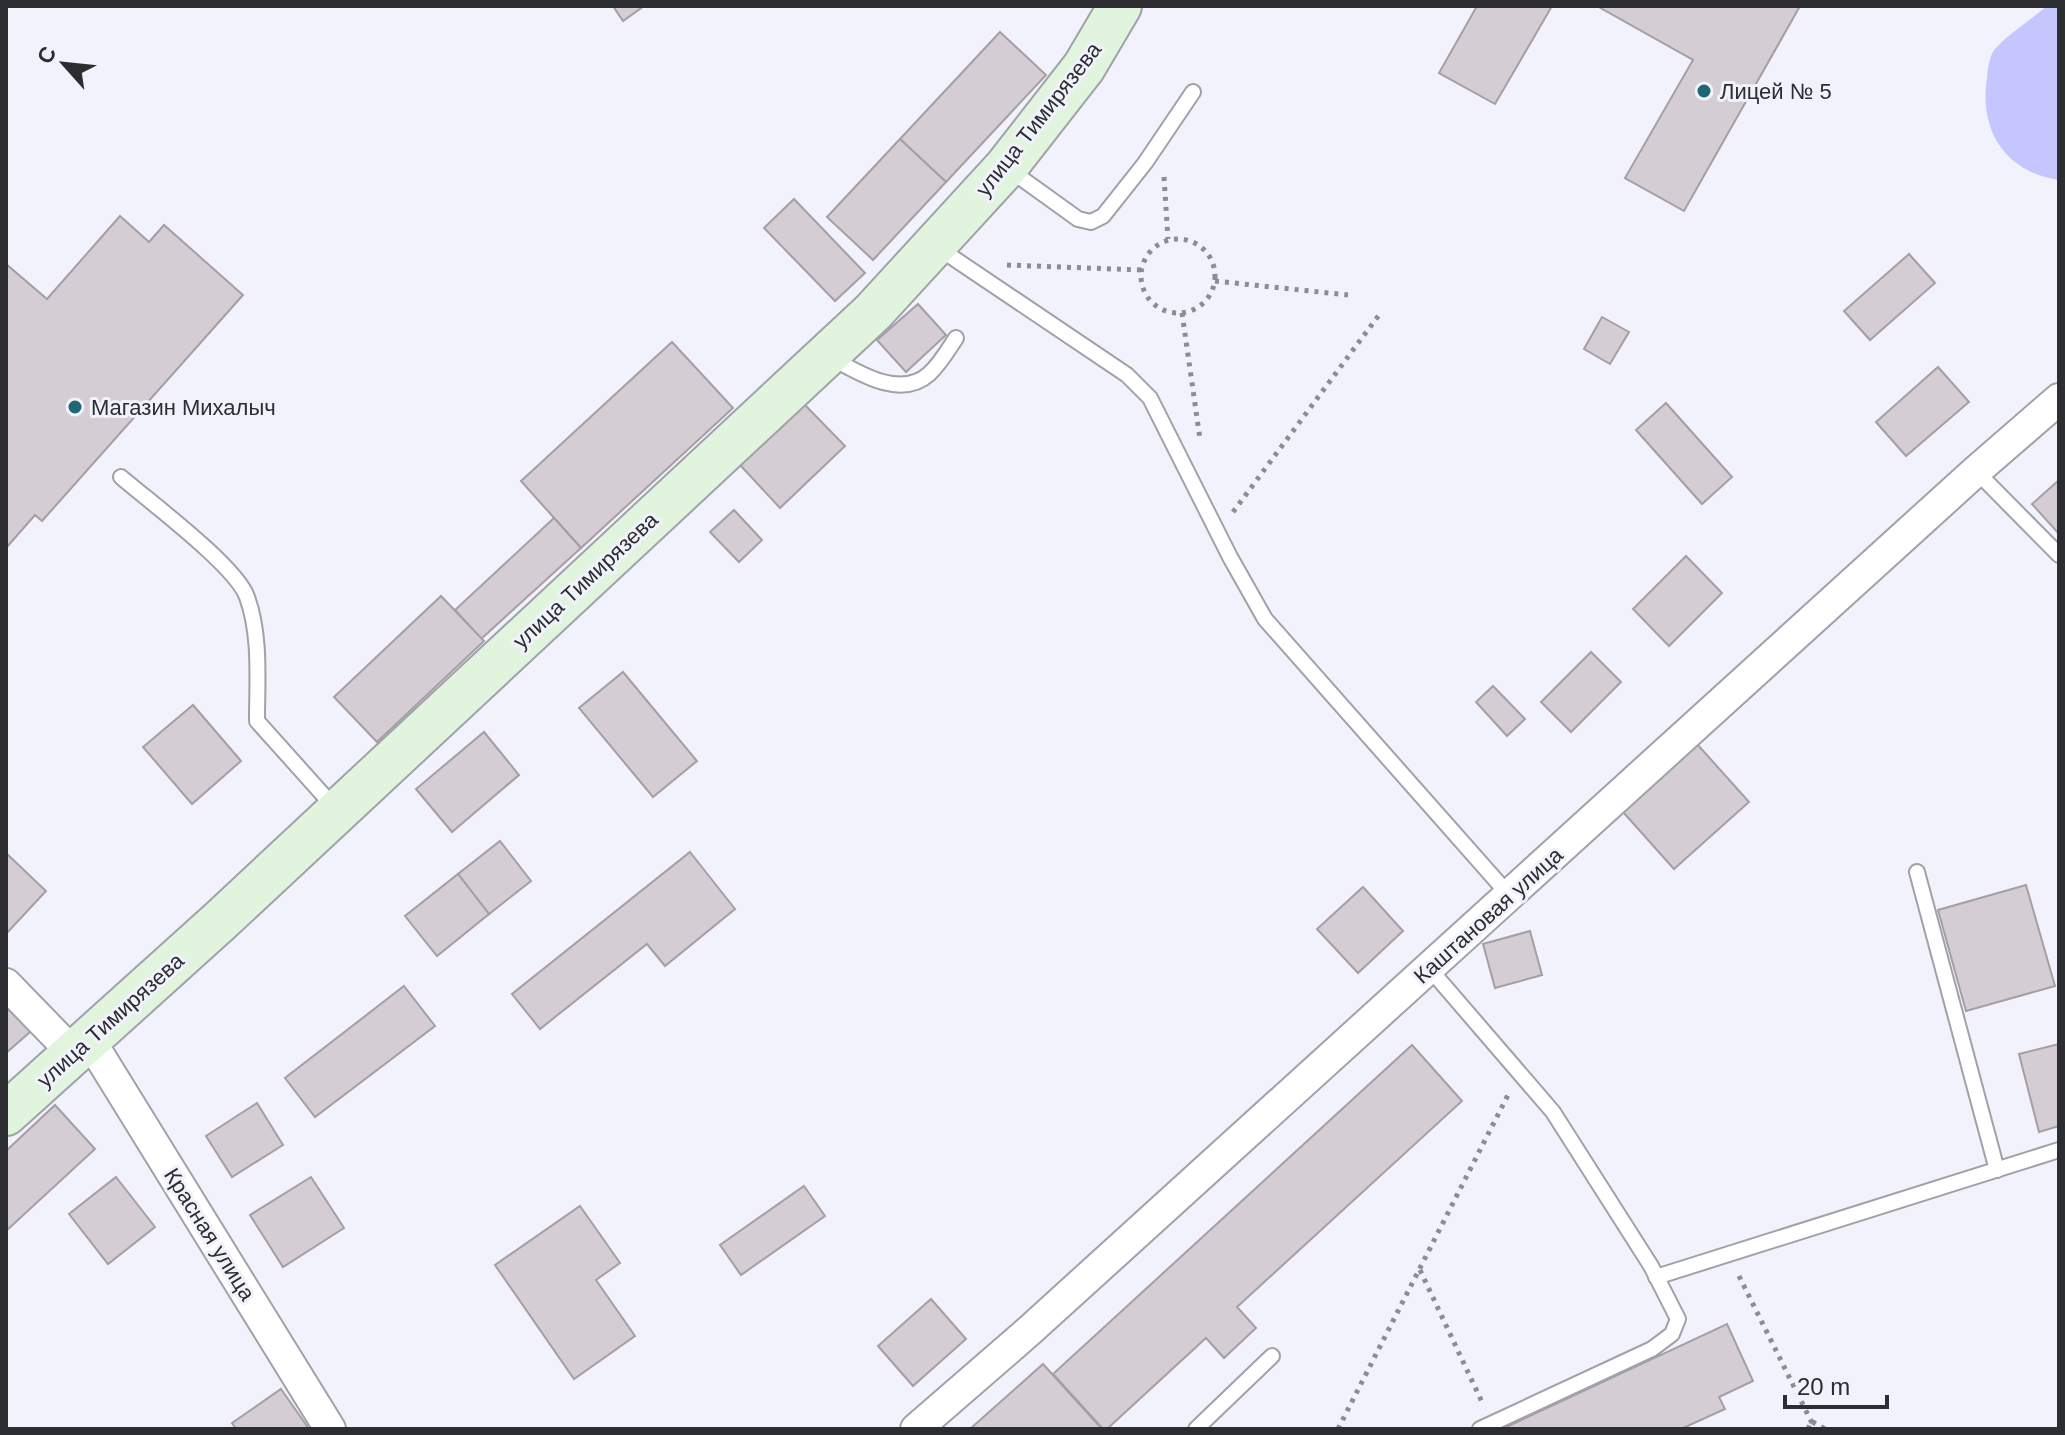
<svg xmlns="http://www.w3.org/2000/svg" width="2065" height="1435" font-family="Arial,sans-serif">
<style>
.green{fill:#c4c6fd}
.building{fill:#d5cdd4;stroke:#a69ea4;stroke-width:2}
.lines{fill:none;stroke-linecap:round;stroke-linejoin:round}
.service-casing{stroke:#a0a1a9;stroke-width:18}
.minor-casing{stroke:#a0a1a9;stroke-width:34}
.secondary-casing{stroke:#a0a1a9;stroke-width:46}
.path{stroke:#8c8d93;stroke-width:5;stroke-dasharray:4 6;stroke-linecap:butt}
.service{stroke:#fff;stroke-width:14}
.minor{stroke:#fff;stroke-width:30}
.secondary{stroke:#e0f4de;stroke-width:42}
.poi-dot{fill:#206776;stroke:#f1f2fb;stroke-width:3}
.labels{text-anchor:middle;stroke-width:6;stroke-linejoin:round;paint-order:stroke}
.poi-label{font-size:22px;fill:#2c2d30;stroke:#f1f2fb;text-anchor:start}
.street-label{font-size:22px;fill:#2c2d30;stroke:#f1f2fb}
</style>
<rect width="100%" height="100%" fill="#f1f2fb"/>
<!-- green -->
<path class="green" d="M 2047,6 L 2059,6 L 2059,180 C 2005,172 1979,131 1987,78 C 1988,69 1989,56 1995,49 C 2009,33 2031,20 2047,6 Z"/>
<!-- building -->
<g class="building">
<polygon points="613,6 644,6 623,21"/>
<polygon points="1477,6 1552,6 1495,104 1439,73"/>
<polygon points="1597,6 1800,6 1684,211 1625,178 1693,60"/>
<polygon points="1000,32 1046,75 946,182 900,139"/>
<polygon points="900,139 946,182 873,260 827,217"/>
<polygon points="794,199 865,273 835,301 764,228"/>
<polygon points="120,216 149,242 164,225 243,295 42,521 35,515 6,548 6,264 47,299"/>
<polygon points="1909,254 1935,283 1870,340 1844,311"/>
<polygon points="918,304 946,335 906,372 877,340"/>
<polygon points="1602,317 1629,332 1610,364 1584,349"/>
<polygon points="672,342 733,408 581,548 521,481"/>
<polygon points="1938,367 1969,402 1906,456 1876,422"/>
<polygon points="1666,403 1732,477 1702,504 1636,430"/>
<polygon points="804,404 845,446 780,508 740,465"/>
<polygon points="2059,480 2059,534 2032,504"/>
<polygon points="734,510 762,540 739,562 710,532"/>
<polygon points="554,518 581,548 481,639 455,610"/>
<polygon points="1686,556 1722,593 1669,646 1633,609"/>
<polygon points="441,596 484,641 377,742 334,697"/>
<polygon points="1591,652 1621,682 1571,732 1541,702"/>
<polygon points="623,672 697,761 653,797 579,708"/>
<polygon points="1493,686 1525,719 1507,736 1476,702"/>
<polygon points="193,705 241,761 192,804 143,747"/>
<polygon points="484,732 519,775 452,832 416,789"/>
<polygon points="1697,744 1749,802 1674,869 1623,812"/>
<polygon points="500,841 531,881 489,914 458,874"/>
<polygon points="690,852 735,909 665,966 647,944 540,1029 512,994"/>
<polygon points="6,853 46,891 6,934"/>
<polygon points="458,874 489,914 437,956 405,916"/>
<polygon points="2026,885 2055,986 1966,1011 1938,910"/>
<polygon points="1363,887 1403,931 1358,973 1317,929"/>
<polygon points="1530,931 1542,975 1495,988 1483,944"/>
<polygon points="404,986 435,1026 315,1117 285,1078"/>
<polygon points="6,996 37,1026 6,1053"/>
<polygon points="2059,1044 2059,1126 2039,1132 2019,1054"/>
<polygon points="1412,1045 1462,1101 1237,1307 1256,1328 1224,1358 1206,1338 1107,1429 1103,1429 1053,1374"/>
<polygon points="257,1103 283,1145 232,1177 206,1136"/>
<polygon points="55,1105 95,1149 6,1231 6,1151"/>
<polygon points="116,1177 155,1227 108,1264 69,1214"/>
<polygon points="311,1177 344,1228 283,1267 250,1215"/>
<polygon points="804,1186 825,1216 741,1275 720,1245"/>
<polygon points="580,1206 620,1263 596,1280 635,1336 574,1379 495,1265"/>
<polygon points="931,1299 966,1339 913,1386 878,1346"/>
<polygon points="1727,1324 1753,1381 1719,1397 1725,1409 1681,1429 1502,1429"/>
<polygon points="1043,1364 1102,1429 970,1429"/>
<polygon points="281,1389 309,1429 236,1429 232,1423"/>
</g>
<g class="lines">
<defs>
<g id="service">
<polyline points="1010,170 1078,219 1091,222 1103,216 1145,163 1193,92"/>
<polyline points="937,247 1127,375 1150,398 1230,557 1265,619 1509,895"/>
<path d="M 830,357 C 857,372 900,400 929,374 C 940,364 948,350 956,338"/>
<polyline points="1976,471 2059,555"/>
<path d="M 121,477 C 150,502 236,566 247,597 C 261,636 257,680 257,721 L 334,807"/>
<polyline points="1917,872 1997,1170"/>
<polyline points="1429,968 1553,1112 1651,1266 1678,1319 1672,1334 1652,1349 1480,1429"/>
<polyline points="1656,1277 2059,1150"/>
<polyline points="1196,1429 1272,1356"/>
</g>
<g id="minor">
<polyline points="6,984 73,1053"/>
<polyline points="89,1039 330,1429"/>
<polyline points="916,1429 1029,1331 1976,471 2059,399"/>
</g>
<polyline id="secondary" points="6,1114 220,921 873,312 1006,167 1084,67 1120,6"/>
</defs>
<!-- service casing -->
<use href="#service" class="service-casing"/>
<!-- minor casing -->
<use href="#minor" class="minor-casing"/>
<!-- secondary casing -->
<use href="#secondary" class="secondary-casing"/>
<!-- path -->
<g class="path">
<polyline points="1164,177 1168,239"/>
<circle cx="1178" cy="276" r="37"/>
<polyline points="1007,265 1141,270"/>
<polyline points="1215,281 1348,295"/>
<polyline points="1182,313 1200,439"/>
<polyline points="1233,512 1379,315"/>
<polyline points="1420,1270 1482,1402"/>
<polyline points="1739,1276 1815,1429"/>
<polyline points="1338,1429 1508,1095"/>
<polyline points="1808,1429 1811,1421 1825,1429"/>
</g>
<!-- service -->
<use href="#service" class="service"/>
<!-- minor -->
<use href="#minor" class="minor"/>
<!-- secondary -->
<use href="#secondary" class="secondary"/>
</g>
<!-- markers -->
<g class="poi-dot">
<circle cx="1704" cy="91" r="8"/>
<circle cx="75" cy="407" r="8"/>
</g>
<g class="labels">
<!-- poi labels -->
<g class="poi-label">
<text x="1720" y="99">Лицей № 5</text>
<text x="91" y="415">Магазин Михалыч</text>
</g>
<!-- street labels -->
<g class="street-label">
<text transform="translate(1038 119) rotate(-52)" y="8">улица Тимирязева</text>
<text transform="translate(585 580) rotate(-43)" y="8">улица Тимирязева</text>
<text transform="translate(1488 915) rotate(-42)" y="8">Каштановая улица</text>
<text transform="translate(110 1020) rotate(-42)" y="8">улица Тимирязева</text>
<text transform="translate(210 1234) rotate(58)" y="8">Красная улица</text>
</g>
</g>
<!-- border -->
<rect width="2065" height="1435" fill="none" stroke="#2c2d30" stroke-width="16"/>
<!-- north arrow -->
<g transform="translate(64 64) rotate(297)" stroke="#f1f2fb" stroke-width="6" paint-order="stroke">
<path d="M0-6L14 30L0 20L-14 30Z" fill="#2c2d30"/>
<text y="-12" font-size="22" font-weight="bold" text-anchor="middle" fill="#2c2d30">С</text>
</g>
<!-- scale -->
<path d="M1785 1395v12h102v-12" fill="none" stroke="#2c2d30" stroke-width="4"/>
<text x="1797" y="1395" font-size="24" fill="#2c2d30" stroke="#f1f2fb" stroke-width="6" paint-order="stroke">20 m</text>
</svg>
